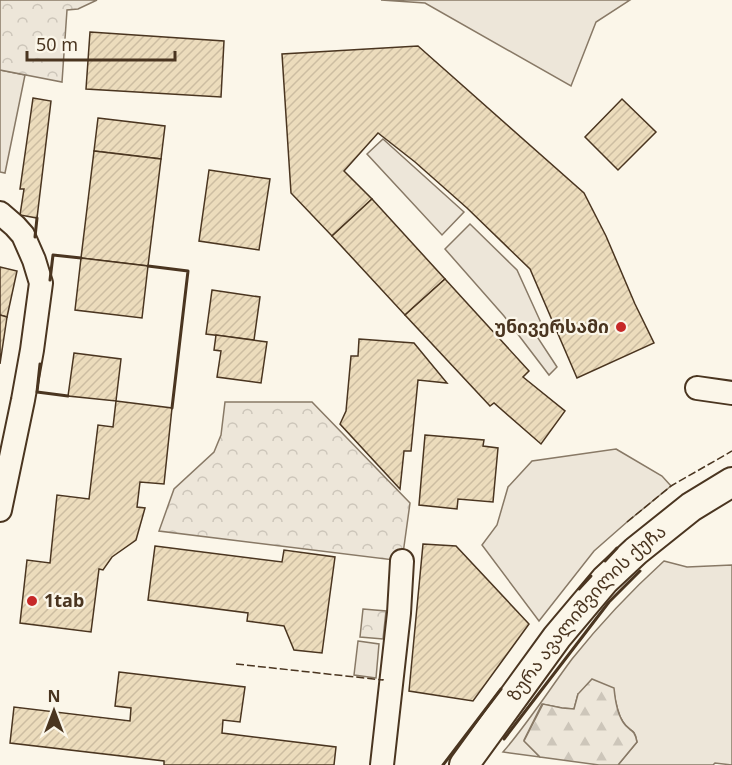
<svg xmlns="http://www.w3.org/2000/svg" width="732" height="765" font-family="'Noto Sans','Noto Sans Georgian',sans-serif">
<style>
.green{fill:#ede6d9;stroke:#887966;stroke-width:1.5}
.forest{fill:url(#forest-firs);stroke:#887966;stroke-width:1.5}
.park{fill:url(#park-crowns);stroke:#887966;stroke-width:1.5}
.building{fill:url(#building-hatch);stroke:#4a3520;stroke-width:1.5}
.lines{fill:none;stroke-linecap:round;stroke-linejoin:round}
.minor-casing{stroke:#4a3520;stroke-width:26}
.major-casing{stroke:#4a3520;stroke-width:32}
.minor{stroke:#fbf6e9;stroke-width:22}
.major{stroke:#fbf6e9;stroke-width:28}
.fence{stroke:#4a3520;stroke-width:1.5;stroke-dasharray:8 3;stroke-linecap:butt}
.wall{stroke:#4a3520;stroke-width:3}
.poi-dot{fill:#c62828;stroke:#fbf6e9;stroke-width:2}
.labels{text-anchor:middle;stroke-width:4.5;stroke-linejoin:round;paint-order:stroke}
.poi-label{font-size:18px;font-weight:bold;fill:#4a3520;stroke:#fbf6e9;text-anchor:end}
.street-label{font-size:18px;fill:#4a3520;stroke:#fbf6e9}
</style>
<defs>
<pattern id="forest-firs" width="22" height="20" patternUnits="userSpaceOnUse" patternTransform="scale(1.5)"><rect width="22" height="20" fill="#ede6d9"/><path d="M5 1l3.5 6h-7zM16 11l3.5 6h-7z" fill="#cdc6ba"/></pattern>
<pattern id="park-crowns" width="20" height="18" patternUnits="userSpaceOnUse" patternTransform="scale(1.5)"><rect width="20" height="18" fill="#ede6d9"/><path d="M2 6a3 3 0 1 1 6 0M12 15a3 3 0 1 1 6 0" fill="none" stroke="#cdc6ba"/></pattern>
<pattern id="building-hatch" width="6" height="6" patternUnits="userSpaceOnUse" patternTransform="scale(1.5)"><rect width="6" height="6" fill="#ecdcbc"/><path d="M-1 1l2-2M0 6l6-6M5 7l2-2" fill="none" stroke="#ccbda1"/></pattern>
</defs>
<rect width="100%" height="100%" fill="#fbf6e9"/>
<!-- green -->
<g class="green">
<polygon points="381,0 630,0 596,22 571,86 425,3"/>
<polygon points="0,70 25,75 5,173 0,172"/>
<polygon points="383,139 464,212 442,235 367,154"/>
<polygon points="470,224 517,270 542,325 534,332 557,367 549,375 504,316 445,249"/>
<polygon points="616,449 662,476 671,486 627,522 594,551 539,621 482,545 497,525 508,487 532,461"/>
<path d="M 664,561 L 687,567 L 732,565 L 732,765 L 715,763 L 713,765 L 618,765 L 637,742 C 635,727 629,732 623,722 C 617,713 615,699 613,688 L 578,694 L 574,709 L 562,708 L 542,704 L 524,740 L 540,757 L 503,752 C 528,723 549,690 572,659 C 600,624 631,591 664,561 Z"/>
<polygon points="358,641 379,644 376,678 354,675"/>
</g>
<!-- forest -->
<path class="forest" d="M 592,679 L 614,688 C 615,699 617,713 623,722 C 629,732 634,727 637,742 L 618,765 L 599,765 L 540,757 L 524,741 L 543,704 L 562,708 L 574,709 L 578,694 Z"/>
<!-- park -->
<g class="park">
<polygon points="0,0 97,0 78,9 67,10 62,82 0,70"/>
<polygon points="225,402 312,402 410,503 402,561 159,531 174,489 214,452 221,435"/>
<polygon points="363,609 386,611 383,639 360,637"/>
</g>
<!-- building -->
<g class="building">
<polygon points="90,32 224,41 221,97 86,89"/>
<polygon points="418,46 584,193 606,236 635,304 654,343 577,378 530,269 467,208 415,162 378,133 344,171 372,199 332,236 291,193 282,54"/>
<polygon points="33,98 51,101 37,218 20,215 24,189 20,189"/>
<polygon points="622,99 656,132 618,170 585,137"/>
<polygon points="98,118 165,126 161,159 94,151"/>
<polygon points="94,151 161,159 148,266 81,258"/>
<polygon points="209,170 270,179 259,250 199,241"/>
<polygon points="372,199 445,279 405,315 332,236"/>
<polygon points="81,258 148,266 142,318 75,310"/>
<polygon points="0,267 17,271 7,317 0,315"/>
<polygon points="445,279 529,371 523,377 565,411 541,444 494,403 490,406 405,315"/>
<polygon points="212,290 260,297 254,340 206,334"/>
<polygon points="0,315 7,317 0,364"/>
<polygon points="216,335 267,342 261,383 217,377 221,351 214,350"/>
<polygon points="359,339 414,343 447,383 418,380 411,451 404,451 400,489 340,424 346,411 351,356 358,356"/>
<polygon points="74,353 121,359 116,401 68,396"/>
<polygon points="116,401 172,408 164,484 140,482 137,507 145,508 136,540 112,557 103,570 99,569 91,632 20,623 27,560 50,563 57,495 89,499 98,425 113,427"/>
<polygon points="425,435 484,440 483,446 498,448 493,502 458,499 457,509 419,505"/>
<polygon points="423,544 456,546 529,624 473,701 409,691"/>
<polygon points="155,546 282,562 284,550 335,557 322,653 294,650 284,626 247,621 248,613 148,600"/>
<polygon points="119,672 245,687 240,722 223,720 222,733 336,747 334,765 164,765 164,761 10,743 14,707 130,721 131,708 115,706"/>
</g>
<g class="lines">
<defs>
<g id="minor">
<polyline points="0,213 15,226 23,235 34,260 41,283 32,350 23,400 0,510"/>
<polyline points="697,388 732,393"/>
<polyline points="382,765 399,613 402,561"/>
</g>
<g id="major">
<path id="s1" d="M 464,765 L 557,637 L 605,580 L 636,551 L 691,507 L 732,482"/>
</g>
</defs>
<!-- minor casing -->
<use href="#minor" class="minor-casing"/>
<!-- major casing -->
<use href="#major" class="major-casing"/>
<!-- minor -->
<use href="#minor" class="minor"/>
<!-- major -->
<use href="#major" class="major"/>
<!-- fence -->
<g class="fence">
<polyline points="627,522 671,486 732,451"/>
<polyline points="236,664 383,680 383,679"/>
</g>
<!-- wall -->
<g class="wall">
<polyline points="35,237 37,218"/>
<polyline points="148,266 188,271 172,408"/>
<polyline points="50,280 53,255 81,258"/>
<polyline points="40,364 37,392 68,396"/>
<polyline points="605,561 617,548"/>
<polyline points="579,589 591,576"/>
<polyline points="504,739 609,602 640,571"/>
<polyline points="443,765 501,689"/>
</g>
</g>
<!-- markers -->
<g class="poi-dot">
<circle cx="621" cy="327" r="6"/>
<circle cx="32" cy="601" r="6"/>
</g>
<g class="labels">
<!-- poi labels -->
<g class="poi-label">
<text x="609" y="333">უნივერსამი</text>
<text x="44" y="607" text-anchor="start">1tab</text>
</g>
<!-- street labels -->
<g class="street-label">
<text dy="6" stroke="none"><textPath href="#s1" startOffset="196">ზურა ავალიშვილის ქუჩა</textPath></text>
</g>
</g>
<!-- north arrow -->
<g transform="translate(54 711)" stroke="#fbf6e9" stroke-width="4.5" paint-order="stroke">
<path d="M0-4.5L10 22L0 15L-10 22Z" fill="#4a3520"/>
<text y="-9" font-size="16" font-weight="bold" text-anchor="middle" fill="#4a3520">N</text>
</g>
<!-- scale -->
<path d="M27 51v9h148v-9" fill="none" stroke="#4a3520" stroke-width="3"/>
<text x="36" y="51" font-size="18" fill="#4a3520" stroke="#fbf6e9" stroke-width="4.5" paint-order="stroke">50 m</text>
</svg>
